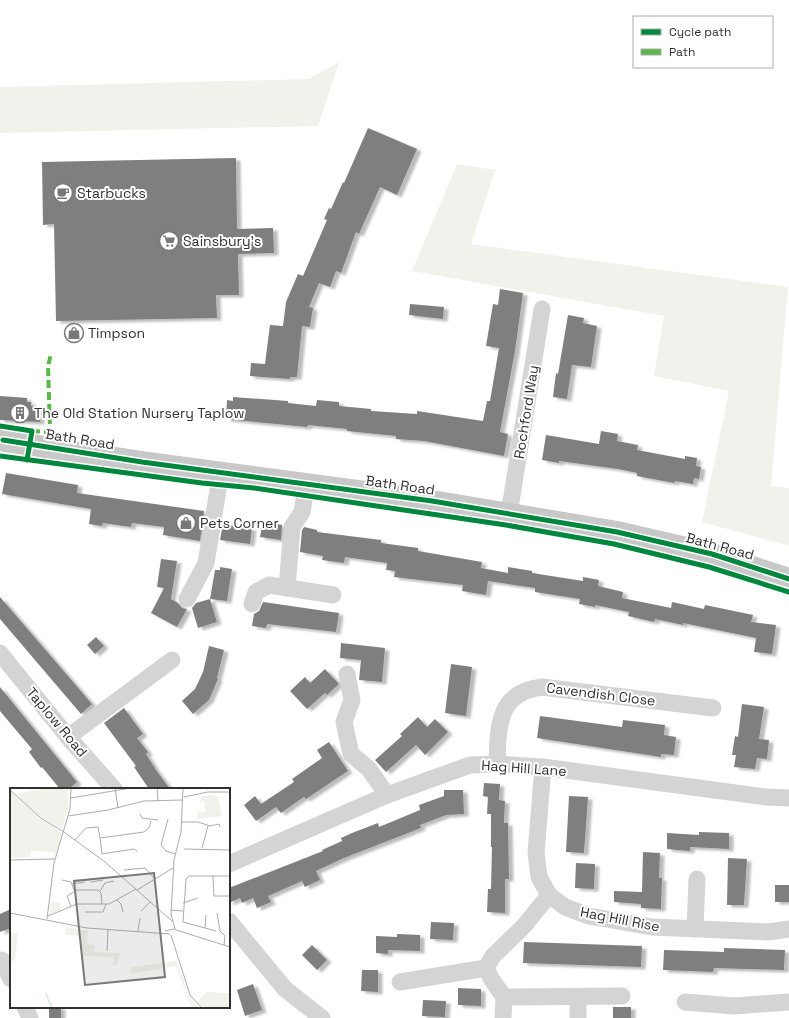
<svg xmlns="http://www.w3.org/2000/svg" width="789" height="1018" font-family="'Space Grotesk',sans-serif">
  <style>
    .green { fill: #f1f2ec }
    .building { fill: #7f7f7f; filter: url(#shadow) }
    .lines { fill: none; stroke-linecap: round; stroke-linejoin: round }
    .minor { stroke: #d4d4d4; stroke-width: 17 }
    .major { stroke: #c8c8c8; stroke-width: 22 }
    .quiet { stroke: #58b947; stroke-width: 4; stroke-dasharray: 8 4; stroke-linecap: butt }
    .cycleway-casing { stroke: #fff; stroke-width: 8 }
    .cycleway { stroke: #00873e; stroke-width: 5 }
    .labels { text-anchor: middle; stroke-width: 4; stroke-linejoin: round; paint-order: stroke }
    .poi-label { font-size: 14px; fill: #303030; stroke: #fff; text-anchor: start }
    .street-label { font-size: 14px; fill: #303030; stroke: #fff }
    .inset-river { fill: none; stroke: #dbebee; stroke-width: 2 }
    .inset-road { fill: none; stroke: #acacac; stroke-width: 1 }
    .view { fill: #787878; fill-opacity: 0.15; stroke: #787878; stroke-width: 2 }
    .inset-edge { fill: none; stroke: #303030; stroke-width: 2 }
  </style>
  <defs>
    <filter id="shadow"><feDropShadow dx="4.5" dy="2.5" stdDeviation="1" flood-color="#0004"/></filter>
  </defs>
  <rect width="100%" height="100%" fill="#fff"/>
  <!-- green -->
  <g class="green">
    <polygon points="339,62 318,126 0,133 0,87 309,79"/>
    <polygon points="457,164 495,170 471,244 788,287 771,486 789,488 789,546 702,522 729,391 654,376 664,316 412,271"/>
  </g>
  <!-- building -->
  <g class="building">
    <polygon points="368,128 417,149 397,195 380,187 359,234 356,232 341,273 336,271 330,287 319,283 309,307 313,308 310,327 302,326 297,377 290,377 290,379 250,376 251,363 265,364 270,325 283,326 286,302 298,274 303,276 327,220 324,219 329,208 331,209 343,182 344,183"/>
    <polygon points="236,158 237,229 273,228 274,253 238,254 239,295 216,295 217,318 56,321 54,224 43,225 42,162"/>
    <polygon points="500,289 523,293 515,351 500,432 508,434 504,456 424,441 396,439 396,436 347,431 347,429 308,425 307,427 226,419 227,400 233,401 233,397 288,401 288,403 316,406 317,400 339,402 339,406 371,409 371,411 417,414 417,411 483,421 487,401 490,401 499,348 486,346 493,304 498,305"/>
    <polygon points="410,304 444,307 443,319 409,315"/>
    <polygon points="568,315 584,318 583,323 597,326 591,367 572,365 567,399 553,397 556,373 558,374"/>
    <polygon points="0,396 27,398 27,402 31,402 31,406 40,406 40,422 0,420"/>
    <polygon points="601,431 618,434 617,441 638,445 637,450 685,459 685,456 697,458 696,466 701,467 699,479 694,478 693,484 675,481 674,483 637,476 637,473 618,469 559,461 559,463 542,460 546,435 599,444"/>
    <polygon points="6,473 78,485 77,493 204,511 200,541 163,535 164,527 132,523 131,527 103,523 102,526 89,524 91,509 2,494"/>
    <polygon points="263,522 282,525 281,540 260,537"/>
    <polygon points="223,524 252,528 250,544 220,540"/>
    <polygon points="304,527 317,530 317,532 381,540 381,543 418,548 418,551 482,562 481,568 508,573 508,567 532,571 532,573 583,581 583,577 599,580 598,586 623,592 622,598 671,608 672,602 704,609 705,605 753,615 751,622 776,625 772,654 754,652 756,638 683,623 683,625 655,619 654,622 628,616 629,612 595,605 595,607 579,604 580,599 535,592 535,588 488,581 486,595 462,591 463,585 394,577 395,571 386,570 387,563 345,557 344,563 322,560 323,556 300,552 302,530"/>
    <polygon points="161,559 177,561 171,599 178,603 182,608 187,609 177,627 151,613 164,588 157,587"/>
    <polygon points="220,567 232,569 227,601 210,599 215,570 220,570"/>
    <polygon points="0,597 92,704 81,714 0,619"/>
    <polygon points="210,599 217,622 198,628 192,608 196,603"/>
    <polygon points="263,602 339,613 336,632 267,624 266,628 252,626 254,614 259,611"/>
    <polygon points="96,637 104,646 95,654 87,645"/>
    <polygon points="341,643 385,648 382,682 359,680 361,660 340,658"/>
    <polygon points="209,646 224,650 217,678 218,679 209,700 193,714 182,701 195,689 203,672"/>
    <polygon points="451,664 472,667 466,716 445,713"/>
    <polygon points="325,669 339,684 327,695 325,693 307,709 290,691 305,677 310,683"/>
    <polygon points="0,687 77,782 69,789 60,789 42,767 41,768 29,752 32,749 0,711"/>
    <polygon points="742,704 764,707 759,739 769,740 767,759 757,758 755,769 734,767 736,755 732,755 735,736 738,737"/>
    <polygon points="124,708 143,734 137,738 148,752 146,754 156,770 170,789 149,789 134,767 136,766 104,723"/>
    <polygon points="540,716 622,727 623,720 665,725 664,735 676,737 674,755 661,754 661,757 537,738"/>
    <polygon points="418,717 427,727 435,719 448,732 425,755 416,745 386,772 375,760 402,736 400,734"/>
    <polygon points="329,742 348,771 306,799 304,797 281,813 276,807 256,821 244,805 255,796 261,804 294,782 292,779 322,758 317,750"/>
    <polygon points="484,783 500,784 499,800 505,801 504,823 508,823 509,879 505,879 505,913 487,912 488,889 491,889 492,847 491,847 491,814 487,814 488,797 483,796"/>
    <polygon points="444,790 463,790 464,814 446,815 420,825 421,828 344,858 316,871 320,880 305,887 302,881 268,896 271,902 257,908 253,898 242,903 240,898 229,903 229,888 323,851 322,850 342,841 341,838 352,833 378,823 379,827 420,810 419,805 444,796"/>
    <polygon points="569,796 588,797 584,853 566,852"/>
    <polygon points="699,832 729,833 729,849 690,847 690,851 667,849 667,833 699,835"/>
    <polygon points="643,852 660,853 659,878 662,878 661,909 641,908 641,904 614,902 614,891 642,892"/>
    <polygon points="728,858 747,859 744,905 727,905"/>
    <polygon points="576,863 595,864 594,889 575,888"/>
    <rect x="775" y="885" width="14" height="17"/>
    <polygon points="11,909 11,928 0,932 0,914"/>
    <polygon points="431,922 454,923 453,940 430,939"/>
    <polygon points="397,934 420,935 420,951 388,950 388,954 376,953 376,936 397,937"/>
    <polygon points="524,942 642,946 641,967 523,963"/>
    <polygon points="312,945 327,960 317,970 302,955"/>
    <polygon points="724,948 785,950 784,970 714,968 713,972 663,970 664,950 724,952"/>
    <polygon points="362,970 378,970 378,992 361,991"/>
    <polygon points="253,984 262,1010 245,1016 237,990"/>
    <polygon points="458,988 481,989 481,1006 458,1005"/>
    <polygon points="423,1000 446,1001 445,1017 422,1016"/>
    <rect x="49" y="1007" width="12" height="11"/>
    <rect x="613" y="1007" width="18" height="11"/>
  </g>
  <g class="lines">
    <!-- minor -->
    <g class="minor">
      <polyline points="509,514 542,309"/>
      <polyline points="287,588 292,527 302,512 307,483"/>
      <polyline points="187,599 206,563 221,472"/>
      <polyline points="252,604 256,592 269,585 333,595"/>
      <polyline points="0,653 68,737 114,789"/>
      <polyline points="347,674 352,700 344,722 351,754 369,769 387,795"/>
      <polyline points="68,737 172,660"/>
      <path d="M 497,764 C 498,728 497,692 542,687 L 713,708"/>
      <polyline points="543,767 536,853 539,877 549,895 565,907 589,916 652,927 769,932 789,929"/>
      <polyline points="229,864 387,795 470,765 497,764 543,767 766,797 789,798"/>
      <polyline points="229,921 285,989 322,1018"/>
      <polyline points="695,929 697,879"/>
      <polyline points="2,960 11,979"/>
      <polyline points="486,968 492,980 504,997 503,1018"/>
      <polyline points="400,982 486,968 493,956 524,926 549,895"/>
      <polyline points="504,997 622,996"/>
      <polyline points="578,997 578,1018"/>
      <polyline points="685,1002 734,1006 789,1002"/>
      <polyline points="25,1007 30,1018"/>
    </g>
    <!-- major -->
    <polyline class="major" points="0,440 142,462 432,501 617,532 712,554 789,579"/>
    <!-- quiet -->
    <polyline class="quiet" points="32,431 46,432 50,429 48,366 51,354"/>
    <defs>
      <g id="cycleway">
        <polyline points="0,426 32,431 27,460"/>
        <polyline points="3,440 142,462 432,501 617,532 712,554 789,579"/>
        <polyline points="0,456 202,483 254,488 506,525 614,544 709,567 789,592"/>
      </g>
    </defs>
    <!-- cycleway casing -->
    <use href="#cycleway" class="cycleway-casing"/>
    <!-- cycleway -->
    <use href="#cycleway" class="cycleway"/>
  </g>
  <!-- icons -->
  <defs>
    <symbol id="cafe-ring" viewBox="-11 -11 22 22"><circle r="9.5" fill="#fff" stroke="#787878" stroke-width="1.5"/><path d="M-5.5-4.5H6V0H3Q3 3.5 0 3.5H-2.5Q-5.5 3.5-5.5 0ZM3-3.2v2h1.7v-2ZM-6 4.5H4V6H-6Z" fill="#787878"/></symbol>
    <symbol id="supermarket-ring" viewBox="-11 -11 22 22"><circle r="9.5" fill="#fff" stroke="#787878" stroke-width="1.5"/><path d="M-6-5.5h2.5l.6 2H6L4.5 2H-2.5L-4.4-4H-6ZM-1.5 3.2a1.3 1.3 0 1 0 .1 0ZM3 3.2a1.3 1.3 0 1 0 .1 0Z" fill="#787878"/></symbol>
    <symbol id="shop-ring" viewBox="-11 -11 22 22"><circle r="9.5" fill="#fff" stroke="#787878" stroke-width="1.5"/><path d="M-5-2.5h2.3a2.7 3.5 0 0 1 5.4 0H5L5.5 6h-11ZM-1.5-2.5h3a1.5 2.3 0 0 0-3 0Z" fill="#787878"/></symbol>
    <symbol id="building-ring" viewBox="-11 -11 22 22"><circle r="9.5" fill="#fff" stroke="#787878" stroke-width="1.5"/><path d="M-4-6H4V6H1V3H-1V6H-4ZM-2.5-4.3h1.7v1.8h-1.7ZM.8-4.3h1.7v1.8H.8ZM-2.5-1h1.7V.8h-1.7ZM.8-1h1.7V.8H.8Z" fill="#787878"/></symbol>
  </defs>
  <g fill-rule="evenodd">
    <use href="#cafe-ring" x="52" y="182" width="22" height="22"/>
    <use href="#supermarket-ring" x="158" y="230" width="22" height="22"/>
    <use href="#shop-ring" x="63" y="322" width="22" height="22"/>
    <use href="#building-ring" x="9" y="402" width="22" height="22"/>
    <use href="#shop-ring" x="175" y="512" width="22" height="22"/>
  </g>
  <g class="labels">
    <!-- poi labels -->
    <g class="poi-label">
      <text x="77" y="198">Starbucks</text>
      <text x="183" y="246">Sainsbury's</text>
      <text x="88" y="338">Timpson</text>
      <text x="34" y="418">The Old Station Nursery Taplow</text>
      <text x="200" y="528">Pets Corner</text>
    </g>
    <!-- street labels -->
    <g class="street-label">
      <text transform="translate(526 412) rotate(-81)" y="5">Rochford Way</text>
      <text transform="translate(80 439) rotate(9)" y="5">Bath Road</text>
      <text transform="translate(400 485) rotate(8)" y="5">Bath Road</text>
      <text transform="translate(720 546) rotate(15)" y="5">Bath Road</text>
      <text transform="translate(601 694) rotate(7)" y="5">Cavendish Close</text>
      <text transform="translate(57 722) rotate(50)" y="5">Taplow Road</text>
      <text transform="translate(524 768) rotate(4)" y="5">Hag Hill Lane</text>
      <text transform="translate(620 919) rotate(11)" y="5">Hag Hill Rise</text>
    </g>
  </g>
  <!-- overview -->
  <g transform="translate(10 788)">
    <rect width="220" height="220" fill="#fff"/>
    <path d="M 35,0 L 58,0 L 58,20 L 52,41 L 32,29 L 5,6 ZM 0,3 L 31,30 L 53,45 L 45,68 L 43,64 L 21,63 L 20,69 L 0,70 ZM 201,7 L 208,9 L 212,28 L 188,31 L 187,24 L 195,23 L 195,20 L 194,12 L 189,14 L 192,8 ZM 41,114 L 50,115 L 51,122 L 40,126 ZM 56,139 L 78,143 L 77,156 L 85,157 L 84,164 L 110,165 L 107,177 L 103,177 L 104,169 L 72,168 L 71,148 L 55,147 ZM 0,144 L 8,146 L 5,173 L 0,173 ZM 167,173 L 179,210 L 189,220 L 184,220 L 180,216 L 166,178 L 120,186 L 122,179 ZM 197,204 L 220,205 L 220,220 L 194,220 L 188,213 Z" fill="#f1f2ec"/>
    <path class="inset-river" d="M 36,205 L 42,220"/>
    <path class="inset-road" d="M 105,0 L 108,20M 147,0 L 148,13M 0,2 L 31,30 L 54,44M 174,9 L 198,4 L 220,4M 61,10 L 121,0M 130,26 L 132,30 L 148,32M 58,28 L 98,22 L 134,13 L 173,12M 158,31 L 151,57 L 156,63 L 165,66M 172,34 L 188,34 L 200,38 L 209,36 L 210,39M 54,44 L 95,74 L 162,133M 90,50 L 92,65M 65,52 L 76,40 L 88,39 L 90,50 L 134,44 L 139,40 L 141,33M 192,60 L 198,38M 174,61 L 219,62M 91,66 L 124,61 L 127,63M 0,72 L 45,71M 114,82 L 135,80 L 145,91M 203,88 L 204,108 L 220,108M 52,92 L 61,94 L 64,102M 81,94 L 93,92M 62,96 L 75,94M 127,102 L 163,80M 90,103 L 95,95 L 104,93M 107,112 L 111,116 L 113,124M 173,115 L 188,110M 61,118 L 57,108 L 67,102 L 88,102 L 91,105 L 92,116M 161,122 L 173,123M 131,123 L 140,114M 75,124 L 93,124 L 96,116M 0,125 L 77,140 L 160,146M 207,125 L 210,143 L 215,148 L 214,157M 38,128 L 67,116 L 99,116 L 126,101M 37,131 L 44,75 L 60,21 L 61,0M 195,140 L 196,127M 165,141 L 161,126 L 164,72 L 171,44 L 173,0M 128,143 L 130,130M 155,143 L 163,141 L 220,159M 206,143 L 173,134 L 176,91 L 179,88 L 220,88M 161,147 L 180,207 L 192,220M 97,163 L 98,142"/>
    <path class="view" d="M 144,85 L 155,189 L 75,197 L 64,93 Z"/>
    <rect width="220" height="220" class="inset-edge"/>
  </g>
  <!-- legend -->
  <rect x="633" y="16" width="140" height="52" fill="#ffffff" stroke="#acacac"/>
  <rect x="641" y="29" width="20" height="6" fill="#00873e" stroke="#acacac"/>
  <text x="669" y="36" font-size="12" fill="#303030">Cycle path</text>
  <rect x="641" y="49" width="20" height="6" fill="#58b947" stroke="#acacac"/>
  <text x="669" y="56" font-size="12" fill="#303030">Path</text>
</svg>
